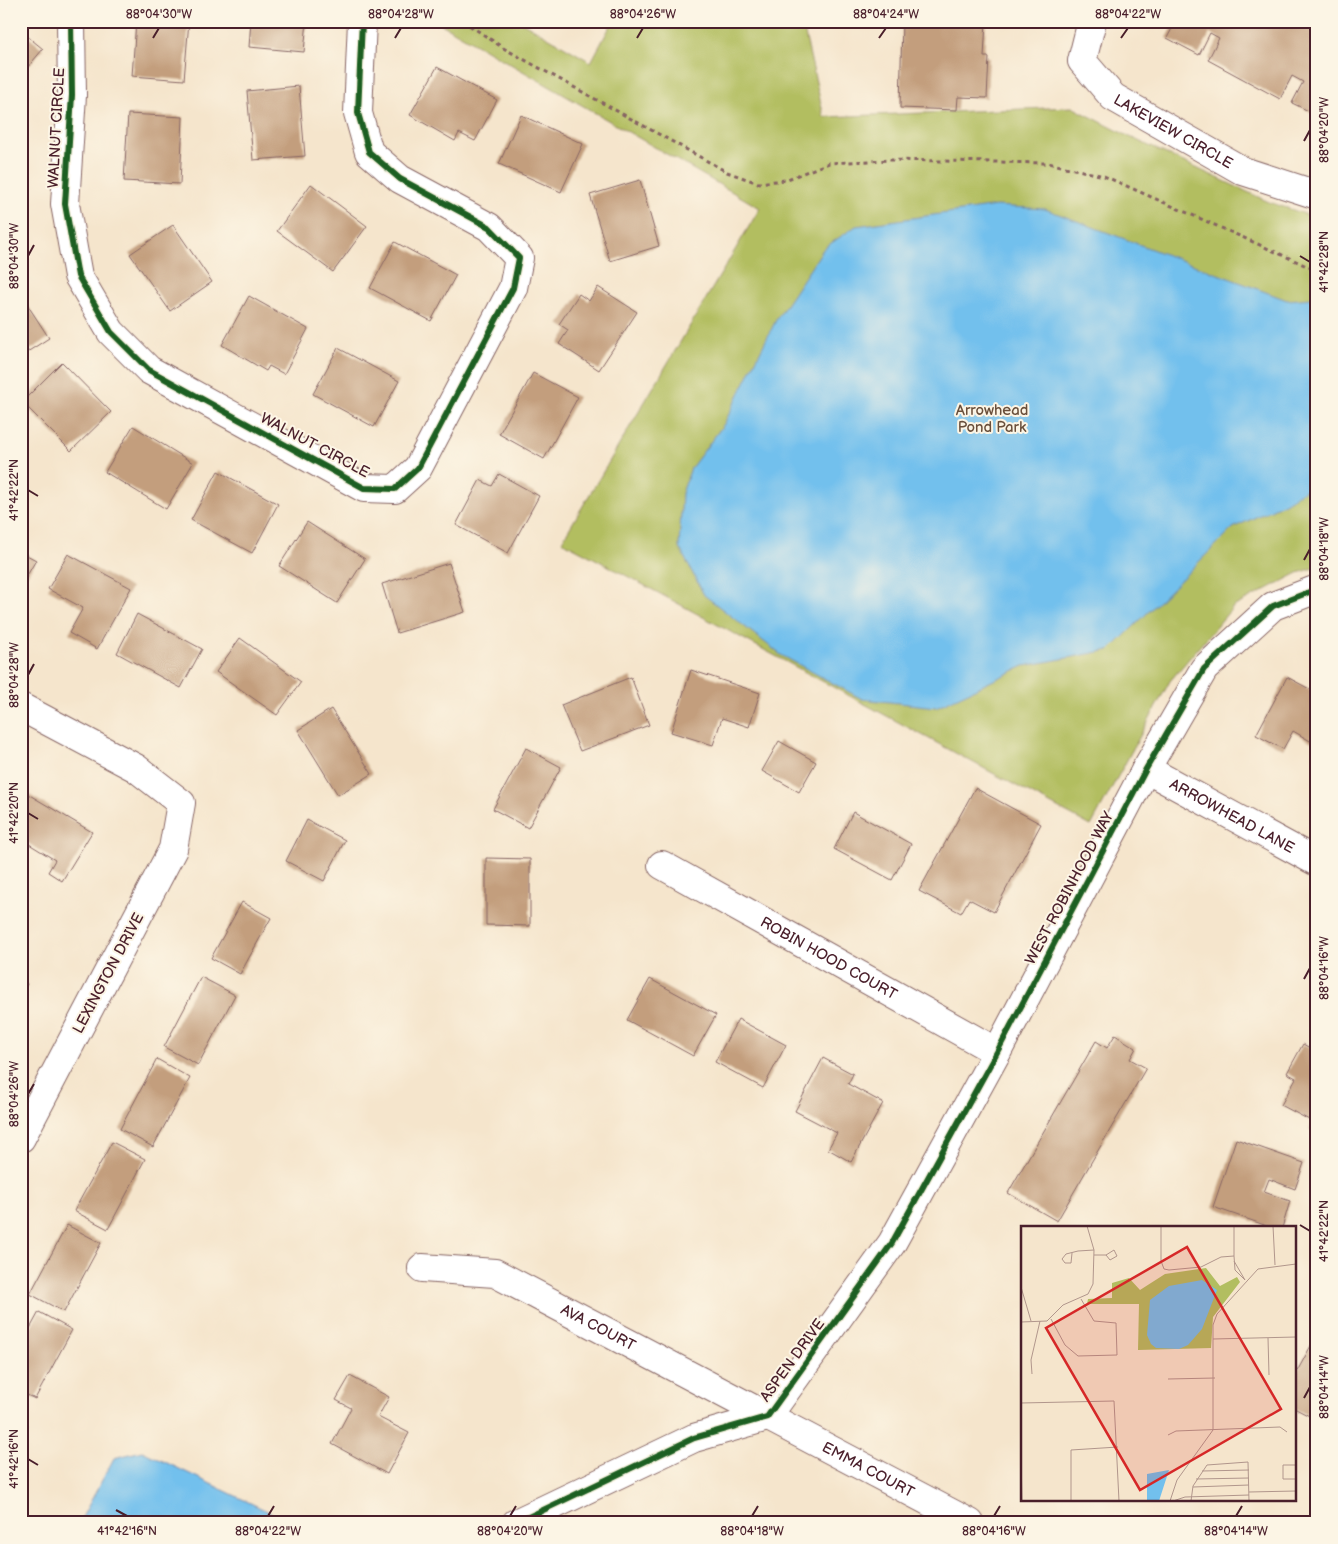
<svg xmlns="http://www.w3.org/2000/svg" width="1338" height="1544" font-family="'Balsamiq Sans',sans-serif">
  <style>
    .green { fill: #b2be60; stroke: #7e6e46 }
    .water { fill: #72c0ed; stroke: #5e708c }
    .building { fill: #c39e7d }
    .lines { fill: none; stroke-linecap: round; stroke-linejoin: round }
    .minor-casing { stroke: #866463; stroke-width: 30 }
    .path { stroke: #866463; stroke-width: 3; stroke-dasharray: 4 4; stroke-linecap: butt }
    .minor { stroke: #fff; stroke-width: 28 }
    .cycleway-casing { stroke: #fcf5e5; stroke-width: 9 }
    .cycleway { stroke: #1b5e20; stroke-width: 6 }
    .ticks { fill: none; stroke: #4a1f2b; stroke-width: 2 }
    .labels { text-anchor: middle; stroke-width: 4; stroke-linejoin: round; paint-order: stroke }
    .street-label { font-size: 15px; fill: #4a1f2b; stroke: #fcf5e5 }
    .park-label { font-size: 15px; fill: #694f3b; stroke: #fcf5e5 }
    .inset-road { fill: none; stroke: #b1968c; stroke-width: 1 }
    .view { fill: #d62828; fill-opacity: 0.15; stroke: #d62828; stroke-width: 2.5 }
    .inset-edge { fill: none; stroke: #4a1f2b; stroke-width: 2.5 }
    .neatline { fill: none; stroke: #4a1f2b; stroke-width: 2 }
    .ticks-label { font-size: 12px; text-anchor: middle; fill: #4a1f2b }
  </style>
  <rect width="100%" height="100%" fill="#fcf5e5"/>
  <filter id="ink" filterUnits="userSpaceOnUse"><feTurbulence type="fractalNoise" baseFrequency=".02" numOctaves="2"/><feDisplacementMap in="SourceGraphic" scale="10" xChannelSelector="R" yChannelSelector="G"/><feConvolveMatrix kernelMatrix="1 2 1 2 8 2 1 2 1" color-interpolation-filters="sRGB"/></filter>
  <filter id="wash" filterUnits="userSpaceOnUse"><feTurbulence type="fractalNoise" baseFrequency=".0096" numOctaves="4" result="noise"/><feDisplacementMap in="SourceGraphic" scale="20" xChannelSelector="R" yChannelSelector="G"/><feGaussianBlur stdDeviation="1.12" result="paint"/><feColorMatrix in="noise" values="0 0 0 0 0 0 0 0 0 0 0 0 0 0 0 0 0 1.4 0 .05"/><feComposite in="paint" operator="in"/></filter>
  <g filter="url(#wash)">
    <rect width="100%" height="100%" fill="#f5e5cc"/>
    <!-- green -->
    <polygon class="green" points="436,21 520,21 591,62 613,21 802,21 824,117 1072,107 1130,137 1269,202 1317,218 1317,567 1298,573 1233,607 1170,681 1091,826 562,541 760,208"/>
    <!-- water -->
    <g class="water">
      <polygon points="996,206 1045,209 1287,300 1312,298 1317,314 1317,482 1285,503 1233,528 1110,650 1024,666 936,707 862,699 781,655 704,595 679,547 682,493 691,468 724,424 776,320 824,248 856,226"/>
      <polygon points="142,1451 288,1521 285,1523 79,1523 114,1458"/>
    </g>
    <g id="blocks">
      <!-- building -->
      <g class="building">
        <polygon points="136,21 189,21 184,80 132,76"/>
        <polygon points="251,21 307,21 304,52 249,47"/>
        <polygon points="902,21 986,21 984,57 989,57 987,98 958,97 957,110 900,108"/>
        <polygon points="1176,21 1317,21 1317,115 1292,103 1303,82 1292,76 1280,99 1208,60 1219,38 1210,33 1199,55 1167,38"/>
        <polygon points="21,31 43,49 21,75"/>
        <polygon points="437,67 497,100 475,141 459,133 455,141 410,115"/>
        <polygon points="299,86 305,156 253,160 247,91"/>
        <polygon points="128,114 183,117 180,184 124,181"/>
        <polygon points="521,115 583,144 561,192 499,164"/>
        <polygon points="640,180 659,246 610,261 590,195"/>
        <polygon points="311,184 367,226 333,272 277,231"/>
        <polygon points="173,225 212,282 170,311 130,254"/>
        <polygon points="395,242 456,275 431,321 370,288"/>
        <polygon points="598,287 637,312 599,370 559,344 568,330 559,324 579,294 589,301"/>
        <polygon points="21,295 49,338 21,356"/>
        <polygon points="249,296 308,329 284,374 269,366 266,371 222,345"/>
        <polygon points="338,348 399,381 374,427 313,394"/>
        <polygon points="62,362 111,412 71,451 22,402"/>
        <polygon points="533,373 578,397 544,459 499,434"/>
        <polygon points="133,426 193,463 166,509 105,472"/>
        <polygon points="218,471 278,504 252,553 191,520"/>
        <polygon points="499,474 539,496 508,553 456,525 480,480 492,486"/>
        <polygon points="307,522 365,559 337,603 279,566"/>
        <polygon points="21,552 36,560 21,586"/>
        <polygon points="68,554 131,588 97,649 69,633 83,608 48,589"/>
        <polygon points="449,563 465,612 397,633 382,584"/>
        <polygon points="137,614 202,649 181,688 117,653"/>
        <polygon points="240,638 301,682 277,715 216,672"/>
        <polygon points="691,670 760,693 749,727 722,718 713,745 671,732"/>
        <polygon points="631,677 649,725 580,751 561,705"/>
        <polygon points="1287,677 1317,693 1317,733 1312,742 1293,731 1283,749 1256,735"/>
        <polygon points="331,709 372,774 338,795 298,730"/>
        <polygon points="779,741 816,762 799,792 762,771"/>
        <polygon points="526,748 561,767 528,828 493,809"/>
        <polygon points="975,788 1041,824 994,912 969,899 961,913 919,891"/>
        <polygon points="21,790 92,832 62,881 48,872 55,860 21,839"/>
        <polygon points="853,812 911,844 892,880 834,849"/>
        <polygon points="307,820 345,840 324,881 286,861"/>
        <polygon points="486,858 530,859 530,926 486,925"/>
        <polygon points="242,902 271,918 240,974 211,958"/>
        <polygon points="201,977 235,995 198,1065 164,1047"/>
        <polygon points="650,979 716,1015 693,1056 627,1020"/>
        <polygon points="21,980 27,984 21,994"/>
        <polygon points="738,1019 786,1045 763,1088 715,1062"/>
        <polygon points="1115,1035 1136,1048 1130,1059 1146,1068 1057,1221 1008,1193 1096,1041 1107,1048"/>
        <polygon points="1303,1044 1317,1052 1317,1133 1309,1129 1313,1122 1281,1105 1296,1078 1287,1073"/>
        <polygon points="823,1058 853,1074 848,1084 883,1103 851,1162 828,1149 837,1133 795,1111"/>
        <polygon points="157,1059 190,1078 153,1147 120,1129"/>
        <polygon points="1236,1139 1304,1163 1295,1189 1269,1179 1264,1192 1290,1201 1282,1228 1273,1228 1213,1207"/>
        <polygon points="112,1142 145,1159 108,1229 74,1211"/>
        <polygon points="67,1225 101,1243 64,1312 30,1294"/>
        <polygon points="39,1312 72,1330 35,1399 21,1392 21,1345"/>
        <polygon points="1313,1342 1317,1344 1317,1420 1294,1408 1294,1377"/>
        <polygon points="350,1376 389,1397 378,1417 409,1433 387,1474 332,1444 351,1408 336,1400"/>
        <polygon points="21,1421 28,1425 21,1437"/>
      </g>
    </g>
  </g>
  <g filter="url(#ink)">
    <use href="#blocks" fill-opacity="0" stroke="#866463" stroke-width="1"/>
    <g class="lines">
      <defs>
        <g id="minor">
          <polyline points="71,21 72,95 65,204 78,276 111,332 149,370 364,488 395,489 418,468 513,288 519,258 489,227 400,179 369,152 358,113 362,21"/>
          <path id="s1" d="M 1092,21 L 1082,61 L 1113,97 L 1243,171 L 1317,195"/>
          <polyline points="21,707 136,768 181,803 173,849 21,1138"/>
          <path id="s2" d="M 1146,769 L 1317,862"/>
          <path id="s3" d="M 662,865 L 997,1052"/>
          <path id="s4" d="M 422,1268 L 495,1273 L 970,1523"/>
          <polyline points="516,1523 694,1438 767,1417 892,1243 997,1052 1146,769 1204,669 1273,606 1317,589"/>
        </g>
      </defs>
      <!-- minor casing -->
      <use href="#minor" class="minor-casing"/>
      <!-- path -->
      <polyline class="path" points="463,21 505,49 727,172 758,183 785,180 829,163 889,160 1048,163 1104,176 1296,261 1317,271"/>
      <!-- minor -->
      <use href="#minor" class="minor"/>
      <defs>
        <g id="cycleway">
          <polyline points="71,21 72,95 65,204 78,276 111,332 149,370 364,488 395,489 418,468 513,288 519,258 489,227 400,179 369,152 358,113 362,21"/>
          <polyline points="516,1523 694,1438 767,1417 892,1243 997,1052 1146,769 1204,669 1273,606 1317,589"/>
        </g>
      </defs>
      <!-- cycleway casing -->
      <use href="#cycleway" class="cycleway-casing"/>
      <!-- cycleway -->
      <use href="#cycleway" class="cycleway"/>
    </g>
  </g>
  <!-- ticks -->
  <path class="ticks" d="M 153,38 L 159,28M 395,38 L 401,28M 637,38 L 643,28M 879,38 L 886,28M 1121,38 L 1128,28M 1304,141 L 1310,130M 28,256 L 34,245M 1300,256 L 1310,262M 28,490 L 38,496M 1304,560 L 1310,549M 28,675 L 34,664M 28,813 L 38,819M 1304,979 L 1310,968M 28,1094 L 34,1084M 1300,1225 L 1310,1231M 1304,1398 L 1310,1387M 28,1459 L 38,1465M 116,1510 L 127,1516M 268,1516 L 274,1506M 510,1516 L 516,1506M 752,1516 L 758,1506M 994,1516 L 1000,1506M 1236,1516 L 1242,1506"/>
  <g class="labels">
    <!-- street labels -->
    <g class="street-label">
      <text transform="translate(56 128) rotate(-87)" y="5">WALNUT CIRCLE</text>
      <text dy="5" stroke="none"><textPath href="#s1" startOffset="158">LAKEVIEW CIRCLE</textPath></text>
      <text transform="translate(315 445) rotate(28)" y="5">WALNUT CIRCLE</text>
      <text dy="5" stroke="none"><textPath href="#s2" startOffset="98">ARROWHEAD LANE</textPath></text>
      <text transform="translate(1069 888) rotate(-62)" y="5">WEST ROBINHOOD WAY</text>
      <text dy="5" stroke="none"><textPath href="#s3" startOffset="191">ROBIN HOOD COURT</textPath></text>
      <text transform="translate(108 973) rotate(-62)" y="5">LEXINGTON DRIVE</text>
      <text dy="5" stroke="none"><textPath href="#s4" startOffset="190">AVA COURT</textPath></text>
      <text transform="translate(792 1360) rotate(-54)" y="5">ASPEN DRIVE</text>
      <text dy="5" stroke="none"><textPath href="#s4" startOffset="495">EMMA COURT</textPath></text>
    </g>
    <!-- park labels -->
    <g class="park-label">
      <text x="992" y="415">Arrowhead<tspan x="992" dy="17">Pond Park</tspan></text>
    </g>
  </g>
  <!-- overview -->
  <g transform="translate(1021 1226)">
    <rect width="275" height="275" fill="#f5e5cc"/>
    <path d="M 185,42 L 199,60 L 216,51 L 219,56 L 192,91 L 190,122 L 117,124 L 118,78 L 66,78 L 67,73 L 91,72 L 91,57 L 108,52 L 119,64 L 144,48 Z" fill="#b2be60"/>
    <path d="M 181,54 L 196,64 L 181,103 L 167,119 L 158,123 L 135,122 L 130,118 L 126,109 L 129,74 L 148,60 ZM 148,244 L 138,275 L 126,275 L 126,248 Z" fill="#72c0ed"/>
    <path class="inset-road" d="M 140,0 L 140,35 L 143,43 L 148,44 L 180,41 L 200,31 L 213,30 L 213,0M 252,0 L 254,39M 51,27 L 50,37 L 44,37 L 41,33 L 45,28 L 57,25 L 73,24M 73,29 L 85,29 L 89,34 L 96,30 L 93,24 L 85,29M 213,30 L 214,44 L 224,54M 213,35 L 224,54M 0,61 L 10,95M 30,93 L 44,119 L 57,130 L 96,129 L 95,97 L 73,95 L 60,73M 0,96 L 26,95 L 42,79 L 67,68 L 72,58 L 73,24 L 66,0M 247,112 L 248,149M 192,113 L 275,111M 11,148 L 10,134 L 19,95M 147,153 L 194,152M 0,177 L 93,175 L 98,275M 147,209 L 155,205 L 259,201 L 266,206M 0,230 L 1,275M 275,239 L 262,239 L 262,253 L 275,253M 181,245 L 228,244M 175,253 L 228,252M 172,261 L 228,259M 228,266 L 275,265M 50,275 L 50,224 L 97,221M 149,275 L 156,254 L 192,204 L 192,99 L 196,88 L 237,43 L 275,38M 152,275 L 164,271 L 228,269M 170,275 L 172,260 L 186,239 L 227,236 L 228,275"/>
    <path class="view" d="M 166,21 L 260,183 L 119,264 L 25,102 Z"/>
    <rect width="275" height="275" class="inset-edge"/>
  </g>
  <!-- margin -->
  <rect width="1338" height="1544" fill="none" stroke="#fcf5e5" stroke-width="55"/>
  <rect x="28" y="28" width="1282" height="1488" class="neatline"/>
  <g class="ticks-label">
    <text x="159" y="18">88°04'30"W</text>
    <text x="401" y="18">88°04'28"W</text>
    <text x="643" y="18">88°04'26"W</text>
    <text x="886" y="18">88°04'24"W</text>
    <text x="1128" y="18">88°04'22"W</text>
    <text transform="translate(1324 130) rotate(-90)" y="4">88°04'20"W</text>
    <text transform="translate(14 256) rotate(-90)" y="4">88°04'30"W</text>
    <text transform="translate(1324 262) rotate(-90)" y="4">41°42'28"N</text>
    <text transform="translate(14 490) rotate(-90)" y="4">41°42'22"N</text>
    <text transform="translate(1324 549) rotate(-90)" y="4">88°04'18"W</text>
    <text transform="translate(14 675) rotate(-90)" y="4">88°04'28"W</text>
    <text transform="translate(14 813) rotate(-90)" y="4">41°42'20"N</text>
    <text transform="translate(1324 968) rotate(-90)" y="4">88°04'16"W</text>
    <text transform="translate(14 1094) rotate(-90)" y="4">88°04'26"W</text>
    <text transform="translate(1324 1231) rotate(-90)" y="4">41°42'22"N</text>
    <text transform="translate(1324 1387) rotate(-90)" y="4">88°04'14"W</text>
    <text transform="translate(14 1459) rotate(-90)" y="4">41°42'16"N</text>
    <text x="127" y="1535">41°42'16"N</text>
    <text x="268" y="1535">88°04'22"W</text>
    <text x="510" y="1535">88°04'20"W</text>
    <text x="752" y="1535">88°04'18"W</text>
    <text x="994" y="1535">88°04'16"W</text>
    <text x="1236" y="1535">88°04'14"W</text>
  </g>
</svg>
